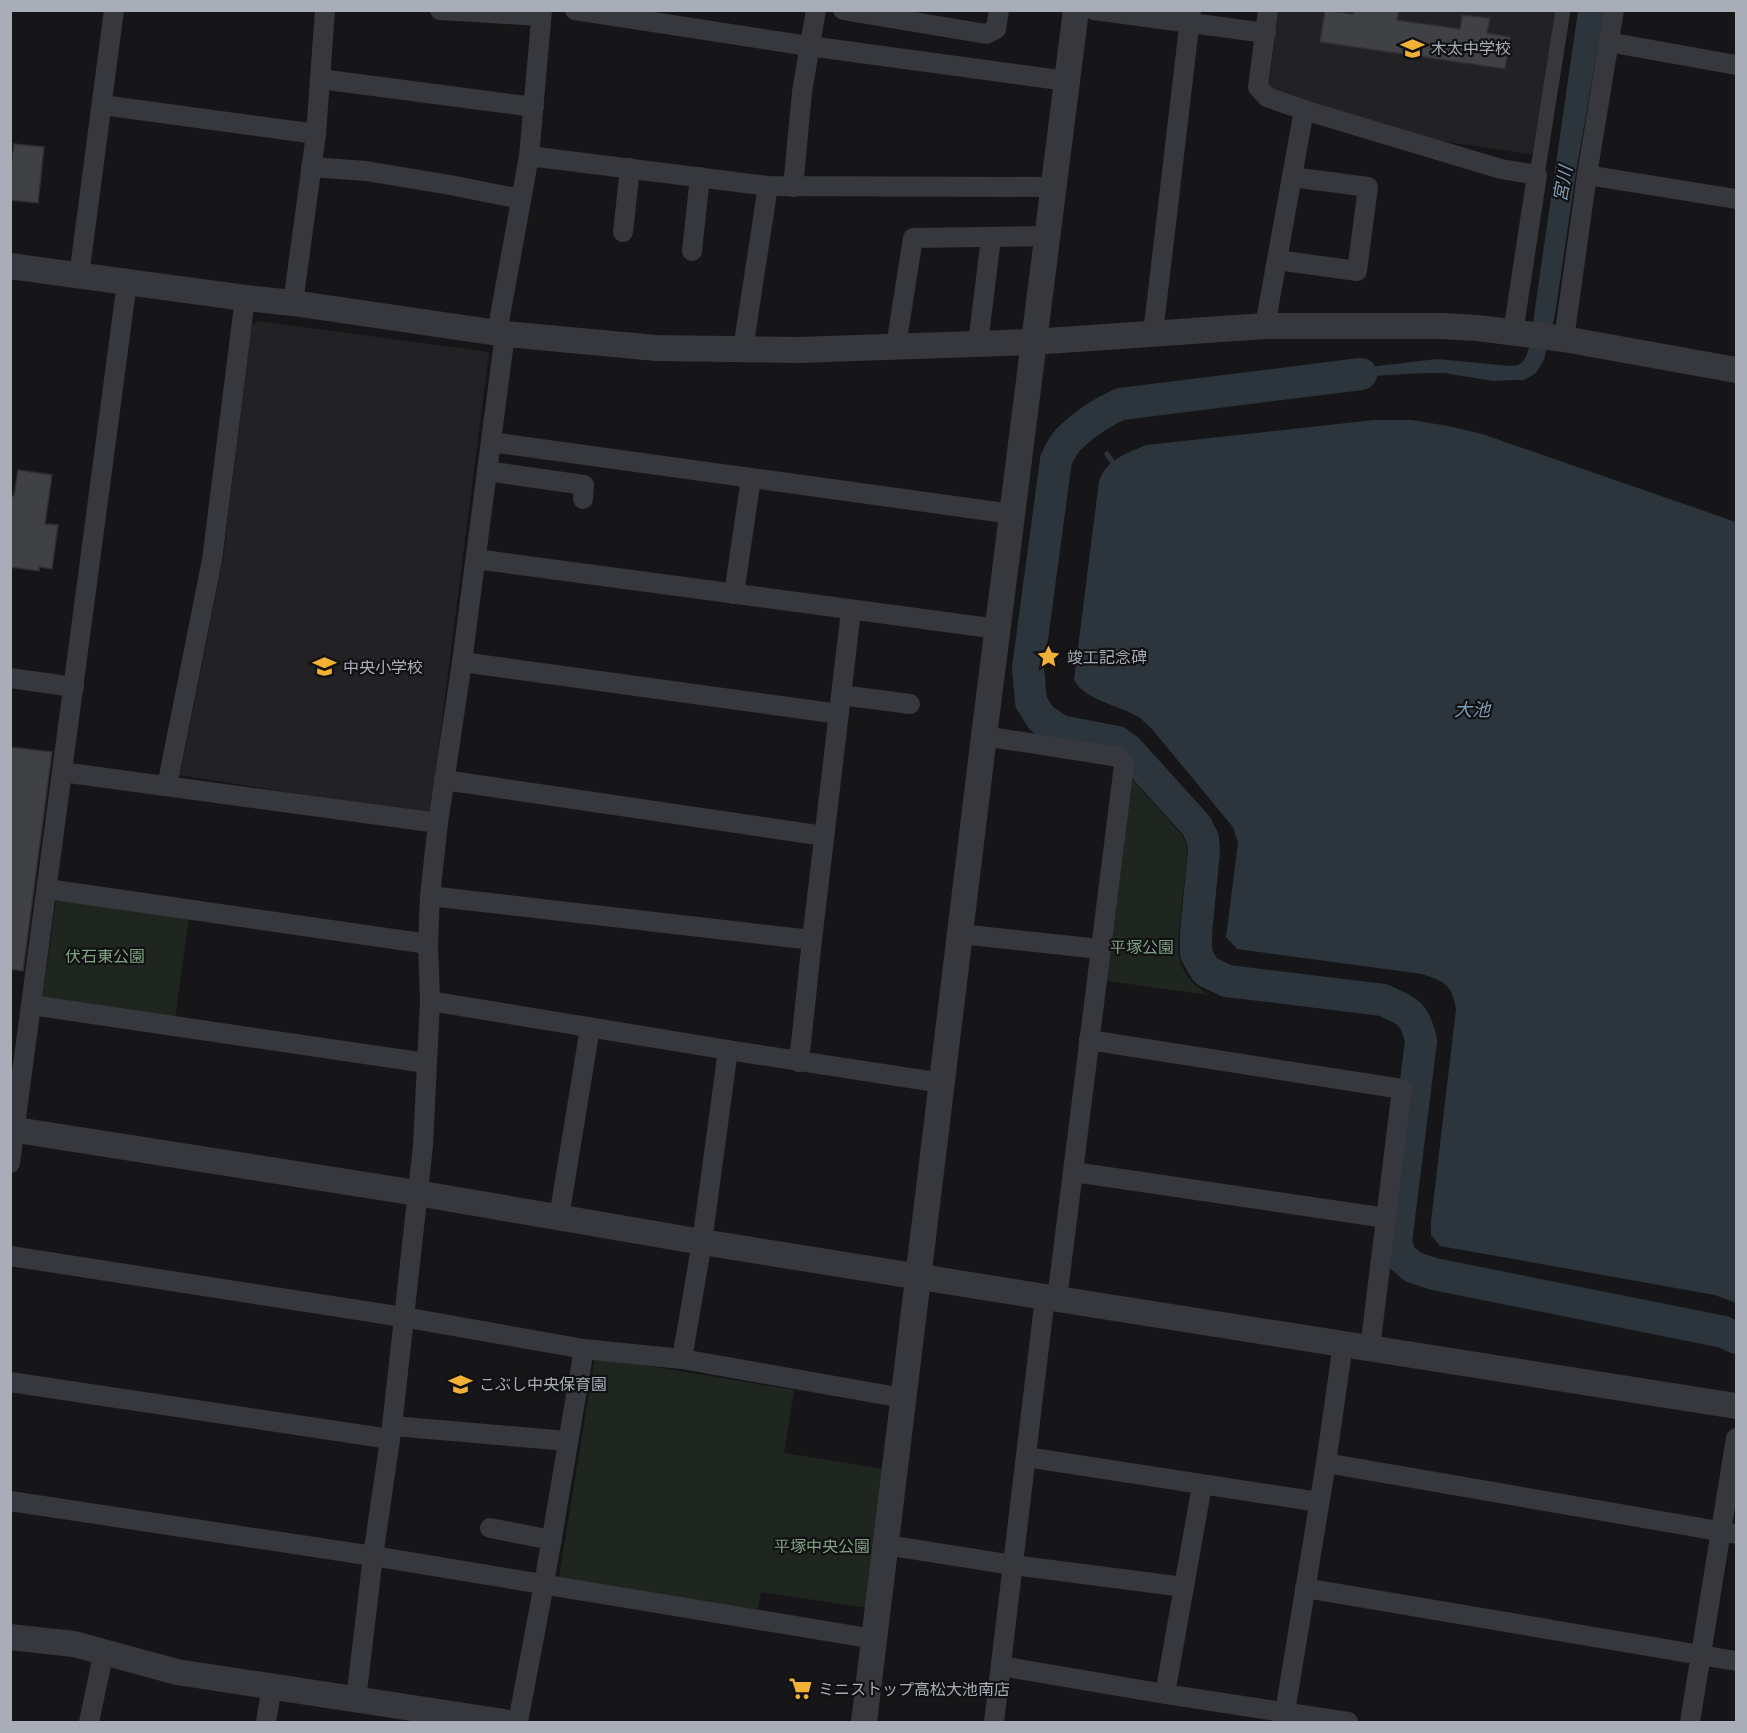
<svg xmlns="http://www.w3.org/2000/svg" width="1747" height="1733" font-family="'DejaVu Sans','Noto Sans JP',sans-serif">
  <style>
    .built { fill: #222225 }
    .green { fill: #1e261f }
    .water { fill: #2c353c }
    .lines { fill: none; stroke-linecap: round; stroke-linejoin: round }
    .stream { stroke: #2c353c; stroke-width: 5 }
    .river { stroke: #2c353c; stroke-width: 32 }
    .building { fill: #404145; stroke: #303034; stroke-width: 1.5 }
    .pedestrian { stroke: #37383d; stroke-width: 15 }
    .minor { stroke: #37383d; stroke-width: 20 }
    .tertiary { stroke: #37383d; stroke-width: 26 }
    .labels { text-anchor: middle; stroke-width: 4.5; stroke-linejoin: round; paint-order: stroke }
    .poi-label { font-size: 16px; fill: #a8adb8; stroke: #111113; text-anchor: start }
    .park-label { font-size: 16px; fill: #7fa381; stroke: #111113 }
    .water-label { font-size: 18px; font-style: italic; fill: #7f9bb3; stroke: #111113 }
  </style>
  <rect width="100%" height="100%" fill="#161618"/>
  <!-- built -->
  <g class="built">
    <polygon points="1278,11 1557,11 1537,149 1530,154 1427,139 1275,93 1269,85"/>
    <polygon points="258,321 489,352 430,815 180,775 223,559 251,325"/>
  </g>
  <!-- green -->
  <g class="green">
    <path d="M 1126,773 L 1182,835 L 1186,843 L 1187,854 C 1185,874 1183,894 1181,914 C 1179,929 1176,946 1180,961 C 1184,976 1196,987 1209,995 L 1100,980 Z"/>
    <polygon points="57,895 189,917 175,1020 42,999"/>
    <polygon points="595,1357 794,1390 784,1453 884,1469 867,1608 761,1592 758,1610 559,1577"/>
  </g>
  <!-- water -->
  <g class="water">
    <path d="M 1578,11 L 1604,11 L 1576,172 L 1555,315 L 1544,360 L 1536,373 L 1524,380 L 1512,380 L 1493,381 L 1444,373 L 1424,373 L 1373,376 L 1319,383 L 1319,373 L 1437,359 L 1510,366 C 1513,365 1517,366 1520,364 C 1532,357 1533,321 1535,308 Z"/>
    <path d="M 1374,420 L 1412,420 L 1448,426 L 1482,434 L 1736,522 L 1736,1303 L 1715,1295 L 1440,1246 L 1431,1235 L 1431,1221 L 1456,1009 C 1452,984 1445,982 1422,974 L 1237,949 L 1226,937 L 1238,843 L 1233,827 L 1151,728 C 1147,725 1144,721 1140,718 C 1122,706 1084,700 1074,680 L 1099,481 C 1107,459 1126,454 1146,445 Z"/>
  </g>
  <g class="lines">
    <!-- stream -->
    <g class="stream">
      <polyline points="1085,426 1091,434"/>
      <polyline points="1107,454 1112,461"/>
    </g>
    <!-- river -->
    <path class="river" d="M 1361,374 L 1121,404 C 1104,411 1086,423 1072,436 C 1065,442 1060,451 1056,460 L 1028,668 L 1031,702 L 1041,718 L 1060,731 L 1117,742 L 1128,750 L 1196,825 L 1203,839 L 1204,851 L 1196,933 L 1196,954 L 1206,971 L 1227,981 L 1383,1000 C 1408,1011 1415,1013 1421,1041 L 1396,1242 L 1400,1256 L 1413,1267 L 1434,1274 L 1724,1332 L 1736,1338"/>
  </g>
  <!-- building -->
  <g class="building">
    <polygon points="1325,10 1353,14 1354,10 1399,10 1397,20 1460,29 1462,15 1490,18 1487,33 1510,37 1505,69 1320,42"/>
    <polygon points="14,144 44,147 38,203 10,200 10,175"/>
    <polygon points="18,470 52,475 45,524 58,525 52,569 39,567 39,571 10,567 10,496 14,496"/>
    <polygon points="10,747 52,752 23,971 10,969"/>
  </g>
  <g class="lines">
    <!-- pedestrian -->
    <polyline class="pedestrian" points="1537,175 1563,10"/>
    <!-- minor -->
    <g class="minor">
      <polyline points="440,10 541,16"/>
      <polyline points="575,10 809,46 1067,81"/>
      <polyline points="843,10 986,34 996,29 999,10"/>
      <polyline points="1094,10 1266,33"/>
      <polyline points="1268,10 1258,87 1267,97 1304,110 1501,169 1537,175 1513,333"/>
      <polyline points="1608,42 1736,65"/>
      <polyline points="320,79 534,107"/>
      <polyline points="102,105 316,134"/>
      <polyline points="529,156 768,186 1053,187"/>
      <polyline points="311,167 366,171 450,185 521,199"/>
      <polyline points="1587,175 1736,199"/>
      <polyline points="793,187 802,92 816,10"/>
      <polyline points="623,232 630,168"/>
      <polyline points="692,251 700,177"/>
      <polyline points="1277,260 1357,271 1368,187 1292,177"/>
      <polyline points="79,276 114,10"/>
      <polyline points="293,303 316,134 325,10"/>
      <polyline points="1265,326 1304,110"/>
      <polyline points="497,333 529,156 542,10"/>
      <polyline points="1153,334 1191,10"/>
      <polyline points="1564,339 1587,175 1614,10"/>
      <polyline points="978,343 991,238"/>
      <polyline points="896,346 913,238 1047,236"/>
      <polyline points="743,349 768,186"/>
      <polyline points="491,442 1012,514"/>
      <polyline points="487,471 584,485 583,499"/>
      <polyline points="476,559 998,629"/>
      <polyline points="734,594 751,478"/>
      <polyline points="462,662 839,714"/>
      <polyline points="10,678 74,687"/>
      <polyline points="841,695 910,704"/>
      <polyline points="984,736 1119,757 1124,765 1057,1299"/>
      <polyline points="62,772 438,823"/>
      <polyline points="444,780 824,836"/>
      <polyline points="167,786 212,560 245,298"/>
      <polyline points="47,889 428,944"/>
      <polyline points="430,896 812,940"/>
      <polyline points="960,934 1100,949"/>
      <polyline points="430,1001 728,1050 942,1083"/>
      <polyline points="31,1005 426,1063"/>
      <polyline points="1089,1040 1402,1089 1370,1348"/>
      <polyline points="799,1062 812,940 851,611"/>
      <polyline points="10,1163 127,282"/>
      <polyline points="1074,1172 1386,1218"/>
      <polyline points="559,1217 590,1028"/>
      <polyline points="10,1256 403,1317 584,1349 682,1359 903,1398"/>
      <polyline points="682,1359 702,1242 728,1050"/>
      <polyline points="10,1382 390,1439"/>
      <polyline points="392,1426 568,1441"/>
      <polyline points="1026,1457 1319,1502"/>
      <polyline points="1326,1463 1736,1534"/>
      <polyline points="10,1501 373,1556 874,1639"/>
      <polyline points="490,1528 552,1540"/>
      <polyline points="886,1545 1013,1565 1184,1587"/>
      <polyline points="1305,1588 1736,1661"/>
      <polyline points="1001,1666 1165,1694 1348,1722"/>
      <polyline points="1165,1694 1202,1485"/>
      <polyline points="356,1700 373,1556 392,1426 423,1146 430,1001 428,944 430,896 438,823 462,662 505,334"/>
      <polyline points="1285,1712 1326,1463 1343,1344"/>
      <polyline points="89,1722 104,1651"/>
      <polyline points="266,1722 272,1686"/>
      <polyline points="518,1722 544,1584 584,1349"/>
      <polyline points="994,1722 1045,1297"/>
      <polyline points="1690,1722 1736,1438"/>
    </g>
    <!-- tertiary -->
    <g class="tertiary">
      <polyline points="10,266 245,298 293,303 505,334 656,348 798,350 1033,342 1265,326 1441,326 1477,328 1564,339 1736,370"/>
      <polyline points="10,1129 417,1193 702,1242 1045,1297 1736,1406"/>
      <polyline points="10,1637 74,1644 177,1672 504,1722"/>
      <polyline points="864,1722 984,736 1076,10"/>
    </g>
  </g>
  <!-- icons -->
  <defs>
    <symbol id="school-bare" viewBox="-9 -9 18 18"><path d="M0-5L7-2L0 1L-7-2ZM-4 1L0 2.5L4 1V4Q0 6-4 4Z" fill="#f2b134" stroke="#111113" stroke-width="2.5" paint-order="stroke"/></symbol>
    <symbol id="sight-bare" viewBox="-9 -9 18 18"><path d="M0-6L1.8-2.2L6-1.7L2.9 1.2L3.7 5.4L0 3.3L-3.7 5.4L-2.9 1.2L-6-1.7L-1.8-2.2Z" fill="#f2b134" stroke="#111113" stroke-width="2.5" paint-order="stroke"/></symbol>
    <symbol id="supermarket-bare" viewBox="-9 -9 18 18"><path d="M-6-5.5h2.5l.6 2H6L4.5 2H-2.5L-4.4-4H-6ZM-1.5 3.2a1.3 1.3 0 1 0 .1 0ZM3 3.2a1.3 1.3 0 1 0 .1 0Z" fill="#f2b134" stroke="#111113" stroke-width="2.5" paint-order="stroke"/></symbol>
  </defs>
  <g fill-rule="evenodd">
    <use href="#school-bare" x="1396" y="32" width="33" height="33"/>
    <use href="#sight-bare" x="1032" y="640" width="33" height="33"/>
    <use href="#school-bare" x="308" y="650" width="33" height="33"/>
    <use href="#school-bare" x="444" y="1368" width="33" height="33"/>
    <use href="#supermarket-bare" x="784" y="1672" width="33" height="33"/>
  </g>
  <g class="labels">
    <!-- poi labels -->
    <g class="poi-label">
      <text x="1431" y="54">木太中学校</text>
      <text x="1067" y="663">竣工記念碑</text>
      <text x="343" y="673">中央小学校</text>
      <text x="479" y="1390">こぶし中央保育園</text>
      <text x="818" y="1695">ミニストップ高松大池南店</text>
    </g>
    <!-- park labels -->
    <g class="park-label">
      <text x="1142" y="953">平塚公園</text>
      <text x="105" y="962">伏石東公園</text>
      <text x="822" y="1552">平塚中央公園</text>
    </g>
    <!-- water labels -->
    <g class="water-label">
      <text transform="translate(1563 184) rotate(-80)" y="6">宮川</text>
      <text x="1472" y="716">大池</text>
    </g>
  </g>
  <!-- border -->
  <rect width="1747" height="1733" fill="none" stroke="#a8adb8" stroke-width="24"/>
</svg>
